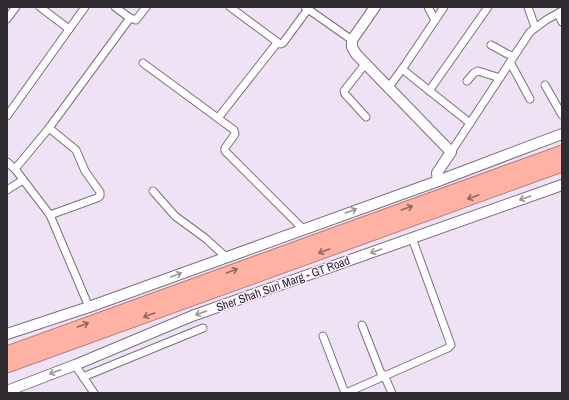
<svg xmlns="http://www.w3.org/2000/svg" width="569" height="400" font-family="'Archivo Narrow',sans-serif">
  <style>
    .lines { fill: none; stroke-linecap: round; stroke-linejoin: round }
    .street-casing { stroke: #7b6f7f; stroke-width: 9 }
    .secondary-casing { stroke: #7b6f7f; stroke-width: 12 }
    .highway-casing { stroke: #b7827c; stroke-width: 15 }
    .street { stroke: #fff; stroke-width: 7 }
    .secondary { stroke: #fff; stroke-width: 10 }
    .highway { stroke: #ffb1a4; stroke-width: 13 }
    .oneway { stroke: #8d6865 }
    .oneway2 { stroke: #989698 }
    .labels { text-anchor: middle; stroke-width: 3; stroke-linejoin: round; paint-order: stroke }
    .street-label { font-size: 12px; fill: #302c32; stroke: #faf0ff }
  </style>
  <rect width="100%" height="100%" fill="#efe2f4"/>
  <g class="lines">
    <defs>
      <g id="street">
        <polyline points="40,7 69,29"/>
        <polyline points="115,7 130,18 136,20 146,7"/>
        <polyline points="230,7 280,44 283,43 308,9"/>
        <polyline points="305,7 352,40"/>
        <polyline points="428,7 435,20"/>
        <polyline points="528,7 535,27"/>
        <polyline points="558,14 562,22"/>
        <polyline points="7,19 16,7"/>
        <polyline points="491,45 513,57"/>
        <polyline points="510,62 530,99"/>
        <polyline points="143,63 234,130 235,134 225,148 225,151 303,229"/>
        <polyline points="366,63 344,91 345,94 366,117"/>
        <polyline points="402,69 470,123"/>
        <polyline points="467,81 474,73 478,71 500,78"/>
        <polyline points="545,85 562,115"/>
        <polyline points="389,87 405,65 444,7"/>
        <polyline points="429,91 488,7"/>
        <polyline points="7,116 85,7"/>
        <polyline points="218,118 277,43"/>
        <polyline points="49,128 130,18"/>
        <polyline points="451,152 530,32 546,20 562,11"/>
        <polyline points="7,162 15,169 50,215 89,307"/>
        <polyline points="15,169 49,128 76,150 85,171 100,192 100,196 97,198 50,215"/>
        <polyline points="7,190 23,180"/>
        <polyline points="153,191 175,216 205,238 226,257"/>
        <polyline points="362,325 382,376"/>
        <polyline points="323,336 345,393"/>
        <polyline points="75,365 94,393"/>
        <polyline points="384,375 392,393"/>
        <polyline points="83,377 203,328"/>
        <polyline points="346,393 448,348 451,345 412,238"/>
      </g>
      <g id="secondary">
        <polyline points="375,7 352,40 352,47 356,54 451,152 437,173 438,181"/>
        <polyline points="7,334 89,307 438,181 562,134"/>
        <polyline points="7,391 75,365 192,316 562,185"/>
      </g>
      <g id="highway">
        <polyline points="7,353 562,152"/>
        <polyline points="7,366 562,165"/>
      </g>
    </defs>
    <!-- street casing -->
    <use href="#street" class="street-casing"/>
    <!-- secondary casing -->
    <use href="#secondary" class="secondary-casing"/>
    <!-- highway casing -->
    <use href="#highway" class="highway-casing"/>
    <!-- street -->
    <use href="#street" class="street"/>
    <!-- secondary -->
    <use href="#secondary" class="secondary"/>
    <!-- highway -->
    <use href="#highway" class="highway"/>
  </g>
  <!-- one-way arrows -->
  <defs><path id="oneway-shaft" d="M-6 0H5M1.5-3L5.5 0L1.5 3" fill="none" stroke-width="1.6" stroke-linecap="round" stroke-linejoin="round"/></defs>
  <g class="oneway">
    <use href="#oneway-shaft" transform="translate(473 197) rotate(160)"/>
    <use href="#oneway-shaft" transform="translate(407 208) rotate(-20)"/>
    <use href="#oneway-shaft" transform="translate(324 251) rotate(160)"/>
    <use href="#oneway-shaft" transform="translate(232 271) rotate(-20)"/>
    <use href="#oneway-shaft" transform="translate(149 315) rotate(160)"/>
    <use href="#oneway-shaft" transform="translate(83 325) rotate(-20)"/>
  </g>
  <g class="oneway2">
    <use href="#oneway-shaft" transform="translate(525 198) rotate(160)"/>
    <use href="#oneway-shaft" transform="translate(351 211) rotate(-20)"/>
    <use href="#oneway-shaft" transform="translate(376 251) rotate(160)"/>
    <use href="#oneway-shaft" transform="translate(176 275) rotate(-20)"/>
    <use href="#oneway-shaft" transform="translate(201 313) rotate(161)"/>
    <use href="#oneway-shaft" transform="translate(55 372) rotate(159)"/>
  </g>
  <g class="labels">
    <!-- street labels -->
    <g class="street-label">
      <text transform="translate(283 284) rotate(-20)" y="4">Sher Shah Suri Marg - GT Road</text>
    </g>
  </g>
  <!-- border -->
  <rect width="569" height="400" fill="none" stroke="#302c32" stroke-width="16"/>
</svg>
